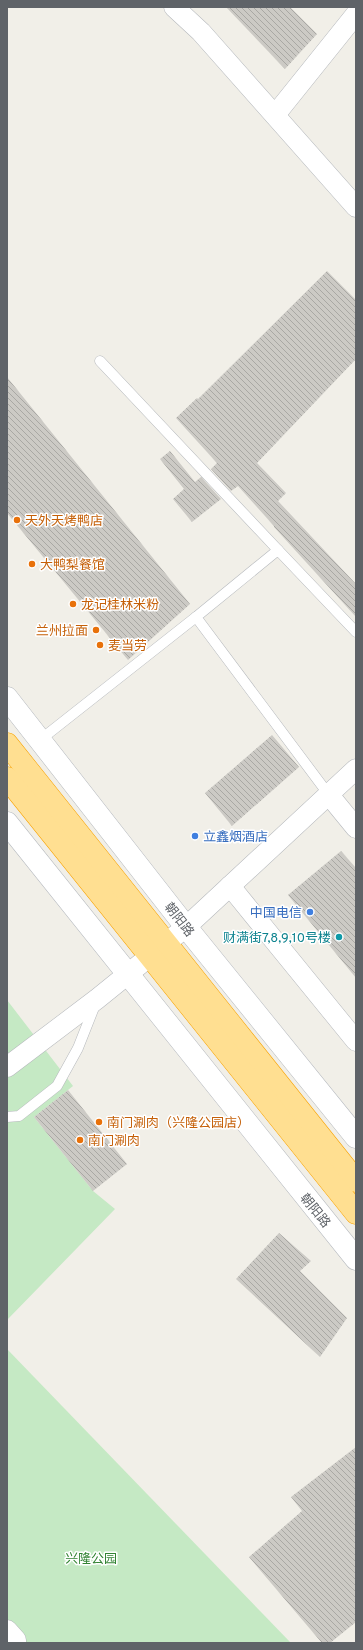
<svg xmlns="http://www.w3.org/2000/svg" width="363" height="1650" font-family="Overpass,'Noto Sans SC',sans-serif">
  <style>
    .park { fill: #c5e9c4 }
    .building { fill: url(#building-back-hatch) }
    .lines { fill: none; stroke-linecap: round; stroke-linejoin: round }
    .lane-casing { stroke: #b5b8bc; stroke-width: 11 }
    .street-casing { stroke: #b5b8bc; stroke-width: 21 }
    .secondary-casing { stroke: #b6babf; stroke-width: 23 }
    .highway-casing { stroke: #f9a300; stroke-width: 23 }
    .lane { stroke: #fff; stroke-width: 10 }
    .street { stroke: #fff; stroke-width: 20 }
    .secondary { stroke: #fff; stroke-width: 22 }
    .highway { stroke: #ffdf91; stroke-width: 22 }
    .food-dot { fill: #e8710a; stroke: #fff; stroke-width: 1.5 }
    .shop-dot { fill: #3f7fe0; stroke: #fff; stroke-width: 1.5 }
    .culture-dot { fill: #0f9aa8; stroke: #fff; stroke-width: 1.5 }
    .labels { text-anchor: middle; stroke-width: 3; stroke-linejoin: round; paint-order: stroke }
    .food-label { font-size: 13px; fill: #c56008; stroke: #fff; text-anchor: start }
    .shop-label { font-size: 13px; fill: #366cbe; stroke: #fff; text-anchor: start }
    .street-label { font-size: 13px; fill: #5f6368; stroke: #fff }
    .culture-label { font-size: 13px; fill: #0d838f; stroke: #fff; text-anchor: end }
    .park-label { font-size: 13px; fill: #328333; stroke: #fff }
  </style>
  <defs>
    <pattern id="building-back-hatch" width="6" height="6" patternUnits="userSpaceOnUse"><rect width="6" height="6" fill="#cccac5"/><path d="M-1 5l2 2M0 0l6 6M5-1l2 2" fill="none" stroke="#a9a8a4"/></pattern>
  </defs>
  <rect width="100%" height="100%" fill="#f1efe8"/>
  <!-- park -->
  <g class="park">
    <polygon points="7,1000 73,1086 34,1117 93,1191 115,1209 7,1320"/>
    <polygon points="7,1349 291,1643 7,1643"/>
  </g>
  <!-- building -->
  <g class="building">
    <polygon points="226,7 290,7 317,34 285,69"/>
    <polygon points="327,271 356,300 356,359 257,463 286,493 278,501 356,584 356,617 274,527 274,526 238,486 231,491 211,469 217,463 176,418 197,398 198,399"/>
    <polygon points="7,377 190,604 128,660 7,513"/>
    <polygon points="170,451 195,482 201,477 221,499 192,522 173,499 184,489 160,459"/>
    <polygon points="272,735 299,767 232,826 205,793"/>
    <polygon points="341,851 356,868 356,978 288,895"/>
    <polygon points="68,1090 127,1164 93,1191 34,1117"/>
    <polygon points="279,1233 311,1261 300,1271 347,1318 320,1357 236,1279"/>
    <polygon points="356,1447 356,1622 330,1643 322,1643 249,1557 302,1511 291,1497"/>
  </g>
  <g class="lines">
    <defs>
      <g id="lane">
        <polyline points="100,361 278,550"/>
        <polyline points="40,740 196,617"/>
        <polyline points="329,795 196,617 278,550 356,632"/>
        <polyline points="7,1117 19,1116 57,1086 78,1048 95,1005"/>
      </g>
      <g id="street">
        <polyline points="174,7 201,32 356,207"/>
        <polyline points="275,115 356,14"/>
        <polyline points="329,795 356,828"/>
        <polyline points="230,886 356,1041"/>
        <polyline points="7,1067 97,999 186,927 356,769"/>
        <polyline points="7,1630 16,1640 16,1643"/>
      </g>
      <g id="secondary">
        <polyline points="7,698 186,927 356,1137"/>
        <polyline points="7,823 356,1259"/>
      </g>
      <g id="highway">
        <polyline points="7,744 356,1181"/>
        <polyline points="7,778 356,1213"/>
      </g>
    </defs>
    <!-- lane casing -->
    <use href="#lane" class="lane-casing"/>
    <!-- street casing -->
    <use href="#street" class="street-casing"/>
    <!-- secondary casing -->
    <use href="#secondary" class="secondary-casing"/>
    <!-- highway casing -->
    <use href="#highway" class="highway-casing"/>
    <!-- lane -->
    <use href="#lane" class="lane"/>
    <!-- street -->
    <use href="#street" class="street"/>
    <!-- secondary -->
    <use href="#secondary" class="secondary"/>
    <!-- highway -->
    <use href="#highway" class="highway"/>
  </g>
  <!-- markers -->
  <g class="food-dot">
    <circle cx="17" cy="520" r="4"/>
    <circle cx="32" cy="564" r="4"/>
    <circle cx="73" cy="604" r="4"/>
    <circle cx="96" cy="630" r="4"/>
    <circle cx="100" cy="645" r="4"/>
    <circle cx="99" cy="1122" r="4"/>
    <circle cx="80" cy="1140" r="4"/>
  </g>
  <g class="shop-dot">
    <circle cx="195" cy="836" r="4"/>
    <circle cx="310" cy="912" r="4"/>
  </g>
  <circle class="culture-dot" cx="339" cy="937" r="4"/>
  <g class="labels">
    <!-- food labels -->
    <g class="food-label">
      <text x="25" y="525">天外天烤鸭店</text>
      <text x="40" y="569">大鸭梨餐馆</text>
      <text x="81" y="609">龙记桂林米粉</text>
      <text x="88" y="635" text-anchor="end">兰州拉面</text>
      <text x="108" y="650">麦当劳</text>
      <text x="107" y="1127">南门涮肉（兴隆公园店）</text>
      <text x="88" y="1145">南门涮肉</text>
    </g>
    <!-- shop labels -->
    <g class="shop-label">
      <text x="203" y="841">立鑫烟酒店</text>
      <text x="302" y="917" text-anchor="end">中国电信</text>
    </g>
    <!-- street labels -->
    <g class="street-label">
      <text transform="translate(180 919) rotate(52)" y="5">朝阳路</text>
      <text transform="translate(316 1210) rotate(51)" y="5">朝阳路</text>
    </g>
    <!-- culture labels -->
    <g class="culture-label">
      <text x="331" y="942">财满街7,8,9,10号楼</text>
    </g>
    <!-- park labels -->
    <g class="park-label">
      <text x="91" y="1563">兴隆公园</text>
    </g>
  </g>
  <!-- border -->
  <rect width="363" height="1650" fill="none" stroke="#5f6368" stroke-width="16"/>
</svg>
